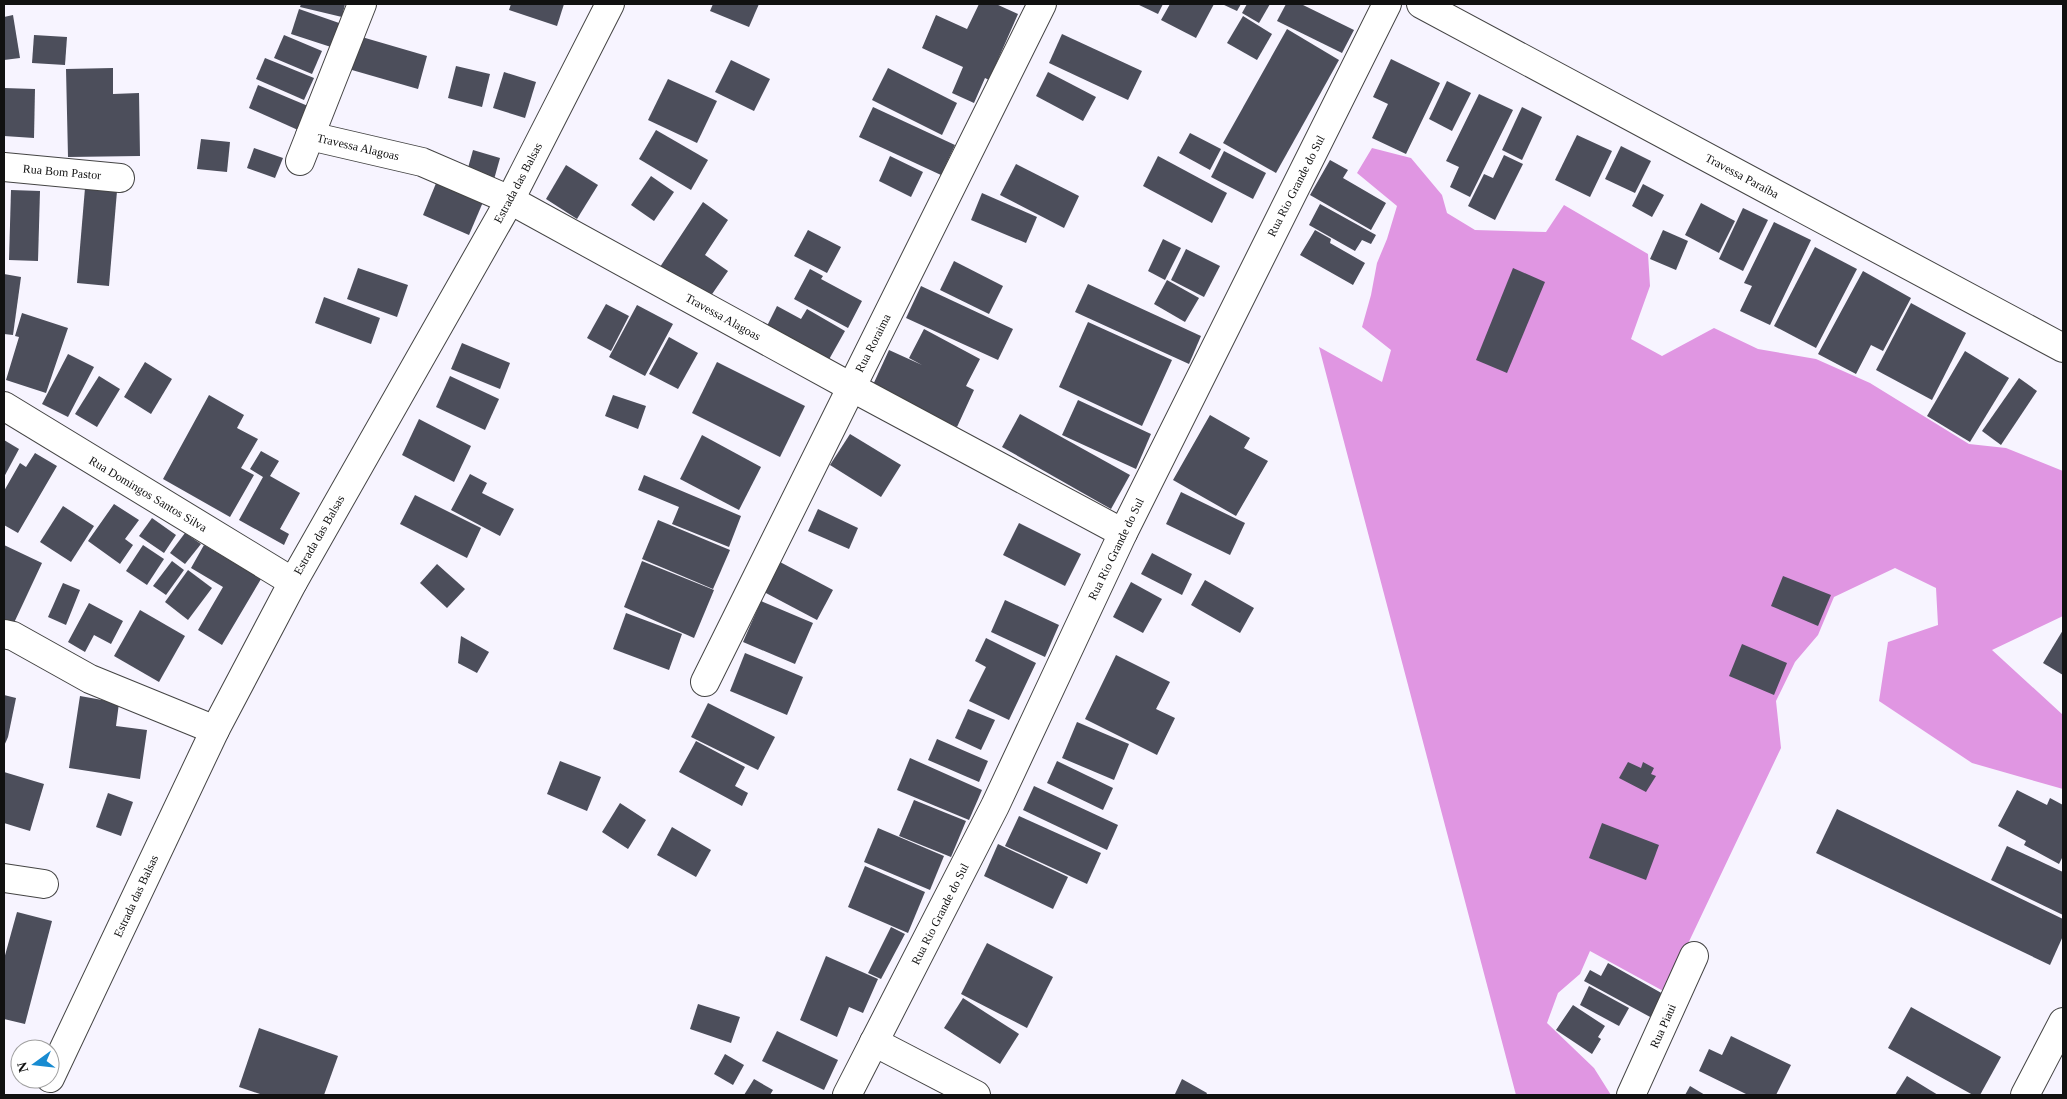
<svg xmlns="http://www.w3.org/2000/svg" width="2067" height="1099" font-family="'Times New Roman',serif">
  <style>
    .forest { fill: #e096e2 }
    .building { fill: #4c4e5b }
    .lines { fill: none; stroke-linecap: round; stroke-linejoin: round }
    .minor-casing { stroke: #444; stroke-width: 30 }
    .tertiary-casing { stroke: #444; stroke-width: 30 }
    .minor { stroke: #fff; stroke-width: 28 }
    .tertiary { stroke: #fff; stroke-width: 28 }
    .labels { text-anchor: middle; stroke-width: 5; stroke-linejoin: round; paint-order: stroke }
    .street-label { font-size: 12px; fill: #111; stroke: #fff }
  </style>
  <rect width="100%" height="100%" fill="#f7f4ff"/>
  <!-- forest -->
  <polygon class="forest" points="1372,148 1411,158 1442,195 1447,213 1475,230 1546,232 1564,205 1648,254 1650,286 1631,339 1662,356 1714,328 1758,349 1816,359 1870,383 1969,444 2006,448 2063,471 2063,616 1992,650 2063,715 2063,789 1972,763 1879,701 1888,642 1938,625 1936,588 1895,568 1834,597 1818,635 1795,662 1776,701 1781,748 1665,992 1590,951 1580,974 1558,993 1547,1023 1594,1068 1611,1095 1516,1095 1319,347 1382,382 1391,350 1362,327 1371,295 1377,263 1387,239 1397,206 1357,173"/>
  <!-- building -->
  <g class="building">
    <polygon points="301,4 345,4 342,17 300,7"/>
    <polygon points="511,4 564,4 557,26 509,10"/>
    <polygon points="713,4 759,4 749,27 710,11"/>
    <polygon points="979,4 996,4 1018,14 989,80 985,78 974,103 952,93 963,67 922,48 936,15 967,29"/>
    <polygon points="1137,4 1163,4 1158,14"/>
    <polygon points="1170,4 1214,4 1196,38 1161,20"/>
    <polygon points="1222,4 1241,4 1237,11"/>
    <polygon points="1247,4 1270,4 1259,23 1242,13"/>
    <polygon points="1286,4 1301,4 1354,30 1342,53 1277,21"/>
    <polygon points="299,9 342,24 334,48 291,34"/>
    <polygon points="13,15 20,58 4,60 4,17"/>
    <polygon points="1243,16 1272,34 1257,60 1227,43"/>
    <polygon points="1287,29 1339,60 1276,173 1223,143"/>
    <polygon points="1062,34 1142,71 1128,100 1049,63"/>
    <polygon points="34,35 67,37 65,65 32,63"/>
    <polygon points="284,35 322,51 312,74 274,58"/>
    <polygon points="355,35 427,56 418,89 345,68"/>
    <polygon points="265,58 314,78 304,100 256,79"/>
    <polygon points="1391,59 1440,83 1406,154 1372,138 1388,104 1373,97"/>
    <polygon points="731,60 770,79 754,111 715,92"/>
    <polygon points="456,66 490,74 482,107 448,98"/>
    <polygon points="113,68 113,94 139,93 140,156 68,157 66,69"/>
    <polygon points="888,68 957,103 942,135 872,100"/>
    <polygon points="504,72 536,82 525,118 493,108"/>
    <polygon points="1048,72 1096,97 1083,121 1036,96"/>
    <polygon points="668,79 717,101 697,143 648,120"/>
    <polygon points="1447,81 1471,93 1452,131 1429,119"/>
    <polygon points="258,85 308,106 298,130 249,108"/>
    <polygon points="4,88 35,89 34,138 4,136"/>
    <polygon points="1479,94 1513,110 1470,197 1450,187 1459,167 1446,161"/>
    <polygon points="873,107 955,145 941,175 859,137"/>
    <polygon points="1522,107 1542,117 1522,160 1502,150"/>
    <polygon points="656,130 708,160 691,190 639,159"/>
    <polygon points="1190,133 1221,149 1210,170 1179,153"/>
    <polygon points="1577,135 1612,151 1590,197 1555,180"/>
    <polygon points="201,139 230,142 227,172 197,169"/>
    <polygon points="1621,146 1651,161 1635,193 1605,179"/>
    <polygon points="254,148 283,158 275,178 247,168"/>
    <polygon points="473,150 500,158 493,183 466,175"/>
    <polygon points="1224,151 1266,173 1253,199 1211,177"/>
    <polygon points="1504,155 1523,164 1495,220 1468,206 1484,174 1493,178"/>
    <polygon points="890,156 923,172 911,197 879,181"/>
    <polygon points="1158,156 1227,193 1212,223 1143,186"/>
    <polygon points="1330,160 1348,170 1343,178 1386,203 1371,230 1310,195"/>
    <polygon points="1016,164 1079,196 1064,228 1000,195"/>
    <polygon points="566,165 598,185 577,219 546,199"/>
    <polygon points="439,176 486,195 469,235 423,215"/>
    <polygon points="651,176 674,192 654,221 631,205"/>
    <polygon points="1643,184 1664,195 1652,217 1632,206"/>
    <polygon points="85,188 117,191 109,286 77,283"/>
    <polygon points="11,190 40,191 38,261 9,260"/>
    <polygon points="982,193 1037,217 1026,243 971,220"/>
    <polygon points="703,202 728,220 705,255 728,271 708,300 660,267"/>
    <polygon points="1701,203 1735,221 1719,253 1685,235"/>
    <polygon points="1320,204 1376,235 1371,244 1362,240 1355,251 1309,225"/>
    <polygon points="1743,208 1768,220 1743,271 1719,259"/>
    <polygon points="1774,222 1811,240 1770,325 1740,311 1752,286 1744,283"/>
    <polygon points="808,230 841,247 827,273 794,256"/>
    <polygon points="1315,230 1331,239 1330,243 1365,263 1353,285 1300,255"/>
    <polygon points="1663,230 1688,241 1676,270 1650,259"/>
    <polygon points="1163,239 1181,248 1165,280 1148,271"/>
    <polygon points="1815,247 1857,269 1816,348 1774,326"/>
    <polygon points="1186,249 1220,266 1204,297 1171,280"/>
    <polygon points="954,261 1003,286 989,314 940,290"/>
    <polygon points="358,268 408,285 397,317 347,299"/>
    <polygon points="1513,268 1545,282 1507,373 1476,360"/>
    <polygon points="810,269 823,276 821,279 862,301 848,328 794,299"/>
    <polygon points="1863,271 1911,298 1883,351 1871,345 1856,374 1818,354"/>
    <polygon points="4,274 21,277 13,335 4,334"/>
    <polygon points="1167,280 1199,298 1185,322 1154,304"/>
    <polygon points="1088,284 1201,336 1189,364 1075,312"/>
    <polygon points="921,286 1013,329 998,360 906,318"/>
    <polygon points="324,297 380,318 371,344 315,323"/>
    <polygon points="1911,303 1966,333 1932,400 1876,370"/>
    <polygon points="606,304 629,316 611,351 587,338"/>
    <polygon points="637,305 673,324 645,376 609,357"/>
    <polygon points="777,306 801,319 807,309 845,331 827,363 766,328"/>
    <polygon points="22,313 68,328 46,393 6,380 19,337 15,336"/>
    <polygon points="1088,322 1172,360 1142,426 1059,387"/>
    <polygon points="924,329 980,359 966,386 974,390 957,427 872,387 889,350 922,365 909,358"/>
    <polygon points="669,337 698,353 678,389 649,374"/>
    <polygon points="462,343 510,363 500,389 451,369"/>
    <polygon points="1965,351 2009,378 1970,442 1927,416"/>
    <polygon points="68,354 94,367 68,417 42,404"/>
    <polygon points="145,362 172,379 151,414 124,397"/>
    <polygon points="717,362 805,406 780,457 692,413"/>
    <polygon points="99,376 120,389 97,427 75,414"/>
    <polygon points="450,376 499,399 485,430 436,407"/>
    <polygon points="2019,378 2037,391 2001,445 1982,431"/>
    <polygon points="209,395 244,415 237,428 258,439 241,468 254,475 230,517 163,479"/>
    <polygon points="613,395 646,406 638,429 605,416"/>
    <polygon points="1078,400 1151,434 1136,469 1062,435"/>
    <polygon points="1020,414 1130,475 1111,509 1002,447"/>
    <polygon points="1210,415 1250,438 1244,448 1268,461 1236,516 1173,480"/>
    <polygon points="419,419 471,446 454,482 402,455"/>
    <polygon points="850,434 901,465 881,497 830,465"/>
    <polygon points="702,435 761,467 739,510 680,479"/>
    <polygon points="4,440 19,449 4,477"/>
    <polygon points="261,451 279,461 270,476 300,493 280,529 289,534 284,545 239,520 263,477 250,469"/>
    <polygon points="35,453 57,466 18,533 4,525 4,491 20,463 26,467"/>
    <polygon points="470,474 487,483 482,493 514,509 500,536 451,510"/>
    <polygon points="644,475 741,516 729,547 672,524 679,507 638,490"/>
    <polygon points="1181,492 1245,523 1230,555 1166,524"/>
    <polygon points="415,495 481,528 467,558 400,524"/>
    <polygon points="114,504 139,520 125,539 133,545 120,564 88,541"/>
    <polygon points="63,506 94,526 71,562 40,542"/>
    <polygon points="818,509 858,528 849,549 808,531"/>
    <polygon points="152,518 176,535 164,553 139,536"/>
    <polygon points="658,520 730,550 713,589 642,559"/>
    <polygon points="1019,523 1081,554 1065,586 1003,555"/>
    <polygon points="185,533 201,544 185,564 170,553"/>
    <polygon points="4,545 42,563 13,625 4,621"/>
    <polygon points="143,545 164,559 147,585 126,571"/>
    <polygon points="204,545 261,579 222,645 198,630 223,587 191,568"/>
    <polygon points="1152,553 1192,574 1182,595 1141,574"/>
    <polygon points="172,561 184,570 166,595 153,586"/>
    <polygon points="642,561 714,590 694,638 624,607"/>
    <polygon points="780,562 833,590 817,620 764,592"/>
    <polygon points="437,564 465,589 447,608 420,583"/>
    <polygon points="188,570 212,588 188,620 165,602"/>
    <polygon points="1783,576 1831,595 1818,626 1771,606"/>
    <polygon points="1205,580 1254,608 1240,633 1191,605"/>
    <polygon points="1131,582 1162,599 1143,633 1113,617"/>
    <polygon points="63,583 80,590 66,625 48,617"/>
    <polygon points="1005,600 1059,625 1045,657 991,632"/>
    <polygon points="761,601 813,623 795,664 743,642"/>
    <polygon points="89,603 123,621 111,644 94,635 85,652 68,642"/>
    <polygon points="140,610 185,636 159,682 114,656"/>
    <polygon points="626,613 682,634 669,670 613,649"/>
    <polygon points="2063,630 2063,675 2043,663"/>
    <polygon points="461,636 489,652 477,673 458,663"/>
    <polygon points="986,638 1036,663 1009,720 969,701 986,667 975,661"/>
    <polygon points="1742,644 1787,663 1774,695 1729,676"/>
    <polygon points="745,653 803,677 787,715 730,691"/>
    <polygon points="1116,655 1170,682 1156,709 1175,718 1157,755 1085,719"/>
    <polygon points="4,695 16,698 8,737 4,746"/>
    <polygon points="80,696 119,703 116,726 147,730 140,779 69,768"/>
    <polygon points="708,703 775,737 758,770 691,737"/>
    <polygon points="968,709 995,720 981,750 955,738"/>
    <polygon points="1077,722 1129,744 1114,780 1062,758"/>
    <polygon points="937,739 988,761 979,782 928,760"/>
    <polygon points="696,741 745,767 735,786 748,793 742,806 679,772"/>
    <polygon points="910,758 982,790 969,820 897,790"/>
    <polygon points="560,761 601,777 587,811 547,794"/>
    <polygon points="1057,761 1113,788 1103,810 1047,783"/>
    <polygon points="1628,762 1641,768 1643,762 1654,768 1651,774 1656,776 1646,792 1619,778"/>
    <polygon points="4,772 44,784 30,831 4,823"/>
    <polygon points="1034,786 1118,825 1107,850 1023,810"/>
    <polygon points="2017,790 2047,805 2050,798 2063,805 2063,856 2059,864 2024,845 2026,841 1998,826"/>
    <polygon points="108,793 133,802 121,836 96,827"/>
    <polygon points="914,800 966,821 951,857 899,836"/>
    <polygon points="620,803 646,820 628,849 602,832"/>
    <polygon points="1837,809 2063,919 2063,936 2050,965 1816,853"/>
    <polygon points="1019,816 1101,853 1087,884 1005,846"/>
    <polygon points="1602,823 1659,845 1646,880 1589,858"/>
    <polygon points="672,827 711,850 696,877 657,855"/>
    <polygon points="878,828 944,856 930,890 864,862"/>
    <polygon points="998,844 1068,877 1053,909 984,876"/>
    <polygon points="2007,846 2063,872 2063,915 1991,880"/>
    <polygon points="865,866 925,892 908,933 848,907"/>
    <polygon points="17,912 52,921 25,1024 4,1019 4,959"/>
    <polygon points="891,927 905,934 881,979 868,973"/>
    <polygon points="987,943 1053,977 1027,1028 961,994"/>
    <polygon points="826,956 878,979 863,1013 849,1007 837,1037 800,1020"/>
    <polygon points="1608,963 1665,995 1652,1018 1584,981 1590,970 1601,976"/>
    <polygon points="1589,986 1629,1008 1619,1026 1580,1005"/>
    <polygon points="963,998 1019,1034 1000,1064 944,1028"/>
    <polygon points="698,1004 740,1017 731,1043 690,1029"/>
    <polygon points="1573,1005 1605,1026 1598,1037 1601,1039 1592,1054 1556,1030"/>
    <polygon points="1911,1007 2001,1057 1980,1095 1973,1095 1888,1048"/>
    <polygon points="259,1028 338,1056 324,1095 263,1095 239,1087"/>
    <polygon points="777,1031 838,1060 824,1090 762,1061"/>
    <polygon points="1731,1036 1791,1065 1776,1095 1748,1095 1699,1071 1709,1049 1722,1055"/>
    <polygon points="725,1054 744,1065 733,1085 714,1074"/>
    <polygon points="1907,1076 1938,1095 1895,1095"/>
    <polygon points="754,1079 773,1090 770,1095 744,1095"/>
    <polygon points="1182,1079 1207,1093 1206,1095 1175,1094"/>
    <polygon points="1690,1086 1705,1095 1685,1095"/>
  </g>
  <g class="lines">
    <defs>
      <g id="minor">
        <polyline points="1421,4 2063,348"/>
        <polyline points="310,136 422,162 510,200 851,387 1123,533"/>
        <polyline points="300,161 362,4"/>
        <polyline points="4,167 120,178"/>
        <polyline points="4,406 293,582"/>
        <polyline points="4,634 13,636 90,679 215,730"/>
        <polyline points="705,682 1042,4"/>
        <polyline points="4,878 44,884"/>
        <polyline points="874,1042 976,1095"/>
        <polyline points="847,1095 995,806 1123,533 1387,4"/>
        <polyline points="1631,1095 1694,956"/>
      </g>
      <g id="tertiary">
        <polyline points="50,1078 215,730 293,582 510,200 610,4"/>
        <polyline points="2025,1095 2063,1022"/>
      </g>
    </defs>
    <!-- minor casing -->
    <use href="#minor" class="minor-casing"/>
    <!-- tertiary casing -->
    <use href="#tertiary" class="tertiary-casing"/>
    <!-- minor -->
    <use href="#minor" class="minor"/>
    <!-- tertiary -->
    <use href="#tertiary" class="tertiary"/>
  </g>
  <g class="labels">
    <!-- street labels -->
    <g class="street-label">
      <text transform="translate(358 147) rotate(13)" y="4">Travessa Alagoas</text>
      <text transform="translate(62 172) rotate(5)" y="4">Rua Bom Pastor</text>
      <text transform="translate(1742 176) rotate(28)" y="4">Travessa Paraíba</text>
      <text transform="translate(518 183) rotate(-62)" y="4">Estrada das Balsas</text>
      <text transform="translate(1296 186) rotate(-63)" y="4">Rua Rio Grande do Sul</text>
      <text transform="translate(723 317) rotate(29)" y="4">Travessa Alagoas</text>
      <text transform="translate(873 343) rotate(-63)" y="4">Rua Roraima</text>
      <text transform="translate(148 494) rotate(31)" y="4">Rua Domingos Santos Silva</text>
      <text transform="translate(319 535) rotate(-60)" y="4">Estrada das Balsas</text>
      <text transform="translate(1116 549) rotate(-64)" y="4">Rua Rio Grande do Sul</text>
      <text transform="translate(136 896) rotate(-65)" y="4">Estrada das Balsas</text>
      <text transform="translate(940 914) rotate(-63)" y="4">Rua Rio Grande do Sul</text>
      <text transform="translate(1663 1026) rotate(-66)" y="4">Rua Piaui</text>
    </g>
  </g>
  <!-- border -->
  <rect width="2067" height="1099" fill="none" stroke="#111111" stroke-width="10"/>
  <!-- north arrow -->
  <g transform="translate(35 1064) rotate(255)"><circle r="24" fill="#ffffff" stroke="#a0a0a0"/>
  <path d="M0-4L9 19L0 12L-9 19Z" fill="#188bd1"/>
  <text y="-8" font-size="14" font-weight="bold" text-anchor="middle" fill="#111111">N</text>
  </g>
</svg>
